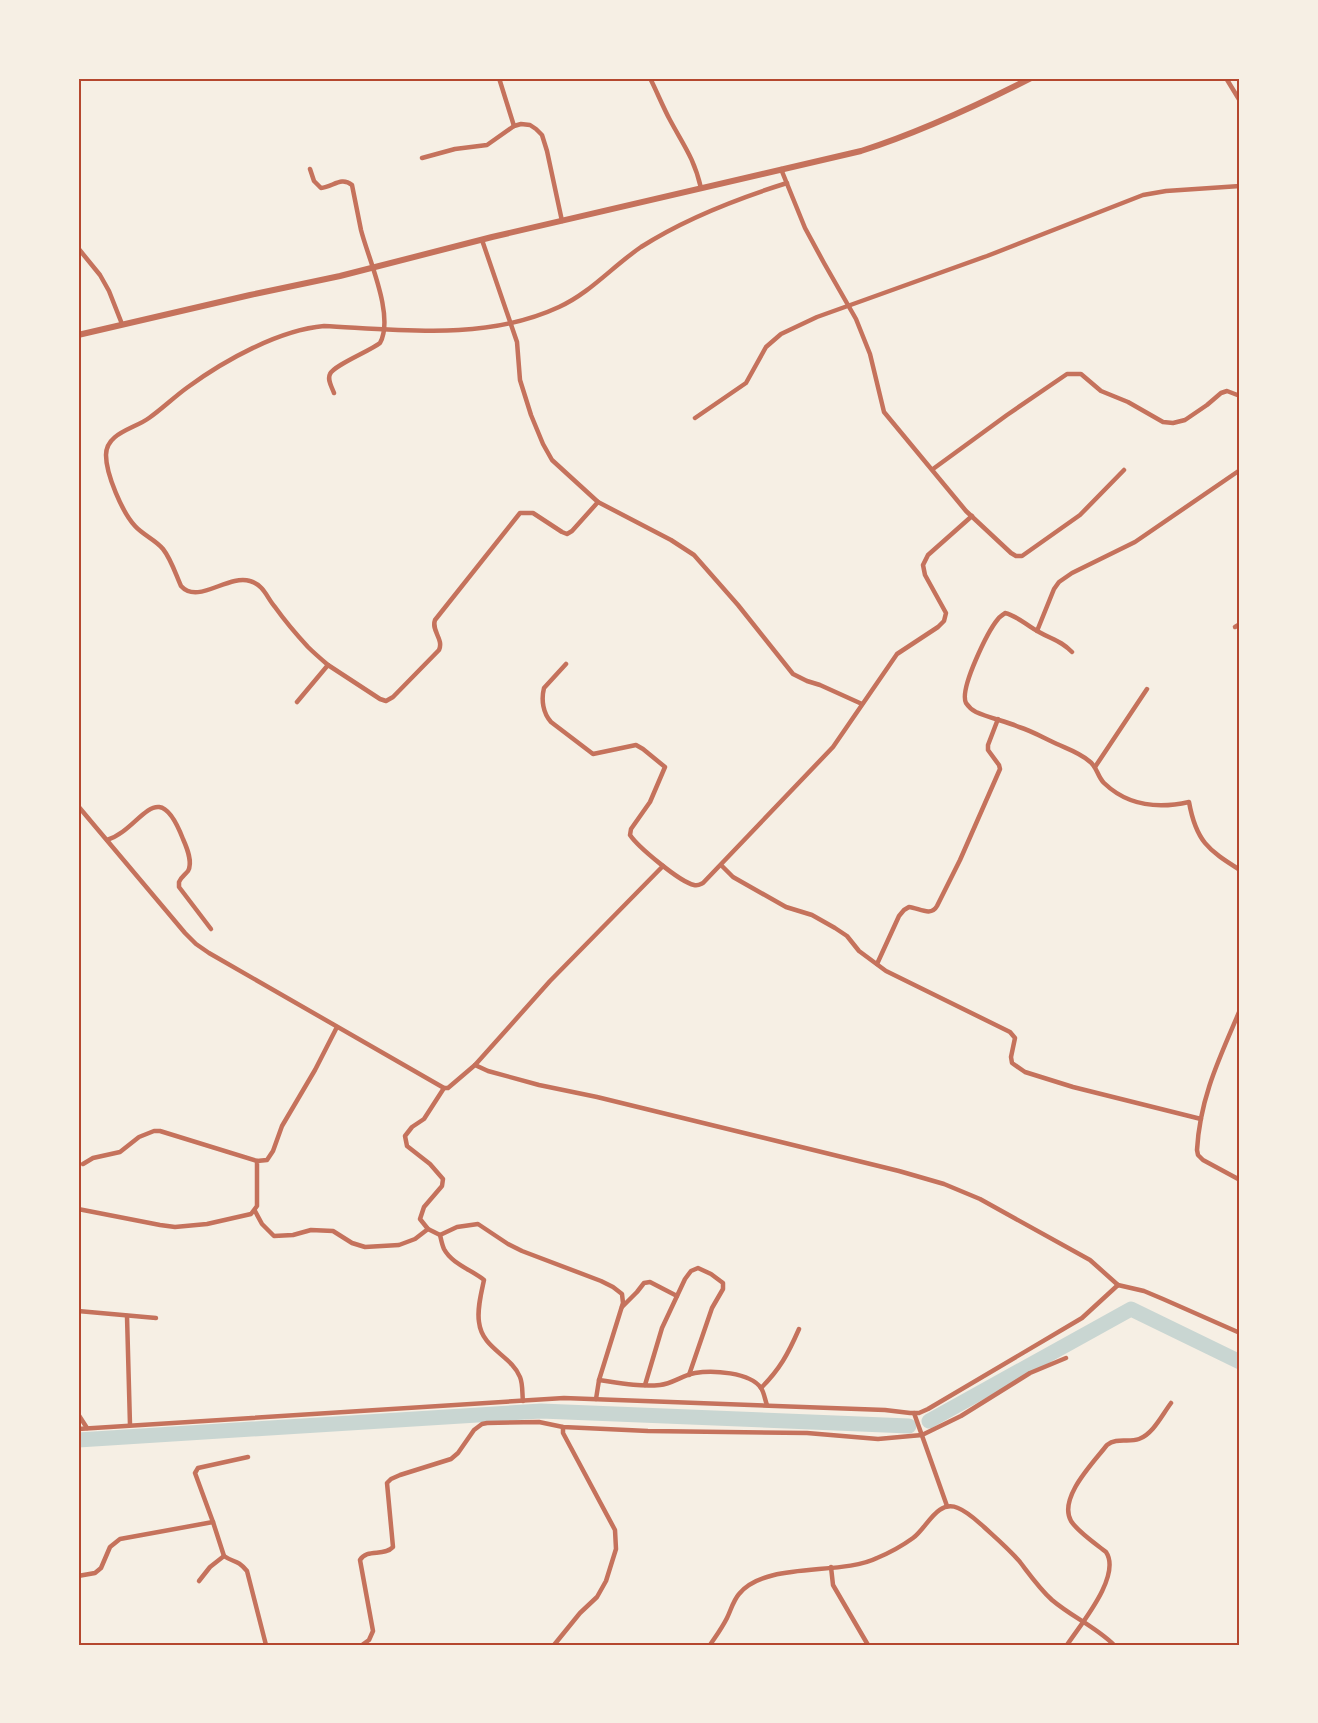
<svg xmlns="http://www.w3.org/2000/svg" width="1318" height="1723" font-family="'Noto Sans',sans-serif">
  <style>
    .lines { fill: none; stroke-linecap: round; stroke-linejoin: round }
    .river { stroke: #c9d6d2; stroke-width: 15 }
    .minor { stroke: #c5725c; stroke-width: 4.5 }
    .tertiary { stroke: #c5725c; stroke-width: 6 }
    .neatline { fill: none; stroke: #b5482f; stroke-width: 2 }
  </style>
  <rect width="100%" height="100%" fill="#f6efe4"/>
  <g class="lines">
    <!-- river -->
    <g class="river">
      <polyline points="929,1421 1131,1309 1240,1362"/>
      <polyline points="78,1440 541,1411 909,1426"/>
    </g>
    <!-- minor -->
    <g class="minor">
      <polyline points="499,78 514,126"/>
      <path d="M 650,78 C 657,92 663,107 670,120 C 684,146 694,158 701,188"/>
      <polyline points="1226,78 1240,101"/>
      <polyline points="422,158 455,149 487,145 514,126 521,124 530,125 536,129 542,135 547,151 562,221"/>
      <path d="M 310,169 L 314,181 L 321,188 C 333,187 341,176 352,185 C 355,200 358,215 361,230 C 368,258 395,316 380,343 C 370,351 334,365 330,374 C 327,380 332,387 334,393"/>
      <polyline points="781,169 805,228 824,263 856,319 870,354 884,412 966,511 1011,553 1016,556 1022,556 1080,515 1124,470"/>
      <polyline points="482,240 517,342 520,380 531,415 543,444 552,460 598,502 671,540 694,555 738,605 793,674 807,681 820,685 862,704"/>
      <polyline points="78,248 100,275 109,291 122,324"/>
      <polyline points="695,418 746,383 766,347 781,334 817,317 987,256 1143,195 1166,191 1240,186"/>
      <polyline points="933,469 1007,415 1067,374 1081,374 1101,391 1128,402 1163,422 1173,423 1185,420 1207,405 1221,393 1227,391 1240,396"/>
      <polyline points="1235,627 1240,624"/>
      <polyline points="1037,631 1054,589 1059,582 1072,573 1135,542 1240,470"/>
      <path d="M 1072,652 C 1060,640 1053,640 1039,632 C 1027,626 1018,616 1005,613 C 1003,615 999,617 998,619 C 988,631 959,689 966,703 C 968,706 972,710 976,712 C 989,718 1005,721 1019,727 C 1032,731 1044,738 1057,744 C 1068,749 1080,753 1089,761 C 1097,766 1097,776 1104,783 C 1128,806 1158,809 1189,802 C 1196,841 1208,850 1240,870"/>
      <path d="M 566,664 L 544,688 C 541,700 543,713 551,722 L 593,754 L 636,745 L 643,749 L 665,767 L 650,802 L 631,829 L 630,835 C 638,847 680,882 694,885 C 698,886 699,885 703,883 L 833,747 L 897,654 L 938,627 L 944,621 L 946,613 L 925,575 L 923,565 L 928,555 L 972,516"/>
      <path d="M 328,665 C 321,659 314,653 308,647 C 296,634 285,621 275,607 C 267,598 264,585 250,581 C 228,574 198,605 181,586 C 176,575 171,559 163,549 C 156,540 143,535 135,526 C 122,512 106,474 106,455 C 106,433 134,429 149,418 C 162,409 174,397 188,387 C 225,360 279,330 324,326 C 402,330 486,341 559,307 C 590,293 613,266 641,247 C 686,218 736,199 787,183"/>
      <path d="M 297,702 L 328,665 L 380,699 L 386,701 L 393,697 L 439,650 C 444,639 431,631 435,620 L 520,513 L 533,513 L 562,532 L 567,534 L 572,531 L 598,502"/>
      <polyline points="1095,767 1147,689"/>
      <polyline points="78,806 185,933 196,944 209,953 444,1088 448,1088 475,1065 550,981 663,866"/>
      <path d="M 107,840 C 142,829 157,772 183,839 C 187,848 193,862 188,871 C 185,875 181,877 179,882 L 179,887 L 211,929"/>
      <polyline points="721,865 733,877 786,907 812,915 835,928 847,936 859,951 886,971 1010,1032 1015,1038 1011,1057 1012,1063 1025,1072 1073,1087 1201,1119"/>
      <path d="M 877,964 L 899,916 L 904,910 L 909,907 C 919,908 931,917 937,906 L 960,860 L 1000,769 L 999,765 L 988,750 L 988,745 L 998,719"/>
      <path d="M 1240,1010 C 1220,1057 1200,1097 1197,1150 L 1198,1155 L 1203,1160 L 1240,1180"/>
      <polyline points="475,1065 488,1071 539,1085 597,1097 899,1171 944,1184 980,1199 1090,1260 1118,1285"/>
      <polyline points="444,1088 424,1119 412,1127 405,1136 407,1146 430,1164 443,1179 442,1186 424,1207 420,1219 428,1229 440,1235 457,1227 478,1224 508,1244 522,1251 601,1281 613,1287 622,1294 623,1303 599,1380 596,1399"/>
      <polyline points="83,1164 93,1158 120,1152 139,1137 154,1131 160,1131 257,1161"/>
      <polyline points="78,1209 160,1225 175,1227 207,1224 251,1214 257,1206 257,1161 267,1160 273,1151 282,1126 315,1070 337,1027"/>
      <polyline points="255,1211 262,1224 274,1236 293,1235 311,1230 333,1231 352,1243 365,1247 399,1245 415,1239 428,1229"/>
      <path d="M 440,1235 C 441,1239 442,1245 444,1249 C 452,1264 472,1270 484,1280 C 481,1294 477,1309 479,1322 C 482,1349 511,1355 520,1377 C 523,1384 522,1394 523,1401"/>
      <polyline points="622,1307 637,1292 644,1283 650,1282 677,1296"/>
      <polyline points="78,1311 156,1318"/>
      <polyline points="127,1316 130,1425"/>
      <path d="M 599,1380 C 619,1383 639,1387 660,1385 C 672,1384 683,1375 695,1373 C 712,1370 750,1372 761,1388 C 764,1392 765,1400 767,1405"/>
      <polyline points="645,1385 662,1328 685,1279 691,1271 698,1268 711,1274 723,1283 723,1289 712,1308 689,1375"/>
      <path d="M 761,1388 C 780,1369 788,1354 799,1329"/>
      <polyline points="914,1413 947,1506"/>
      <polyline points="78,1414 87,1428"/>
      <polyline points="78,1429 564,1398 885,1410 910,1413 919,1413 928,1409 1082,1318 1118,1285 1144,1291 1163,1299 1240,1333"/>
      <path d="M 248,1457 L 198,1468 L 195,1473 L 213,1522 L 224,1556 C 234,1563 237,1559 247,1571 L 266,1645"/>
      <polyline points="831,1567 833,1585 868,1645"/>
      <polyline points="78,1576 95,1573 101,1568 110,1547 120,1539 213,1522"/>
      <polyline points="199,1581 210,1567 224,1556"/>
      <path d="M 362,1645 L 369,1640 L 373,1631 L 360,1560 C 367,1548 384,1557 393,1547 L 387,1483 L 391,1479 L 400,1475 L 451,1459 L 458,1453 L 474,1430 L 482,1424 L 487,1423 L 539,1422 L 563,1427 L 648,1431 L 807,1433 L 878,1439 L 922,1435 L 961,1416 L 1030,1373 L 1066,1358"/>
      <polyline points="554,1645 580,1613 597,1597 606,1581 616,1549 615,1530 563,1433 563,1427"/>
      <path d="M 710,1645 C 716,1636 722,1628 727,1618 C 731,1610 733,1601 739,1594 C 766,1561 841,1576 877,1558 C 889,1553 902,1546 913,1538 C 927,1528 937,1499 958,1508 C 968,1512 976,1520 984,1527 C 996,1538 1009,1549 1020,1562 C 1030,1575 1039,1588 1052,1600 C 1072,1617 1096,1627 1114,1645"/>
      <path d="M 1067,1645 C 1080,1625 1122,1576 1106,1552 C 1096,1544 1078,1532 1071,1521 C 1058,1498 1093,1463 1107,1445 C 1117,1437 1128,1443 1139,1439 C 1153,1434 1162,1415 1171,1403"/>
    </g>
    <!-- tertiary -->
    <path class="tertiary" d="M 78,335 L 250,295 L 340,276 L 492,237 L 861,151 C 920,132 976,106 1031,78"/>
  </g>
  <!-- border -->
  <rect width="1318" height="1723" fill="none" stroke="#f6efe4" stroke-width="159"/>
  <rect x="80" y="80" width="1158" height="1564" class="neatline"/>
</svg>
